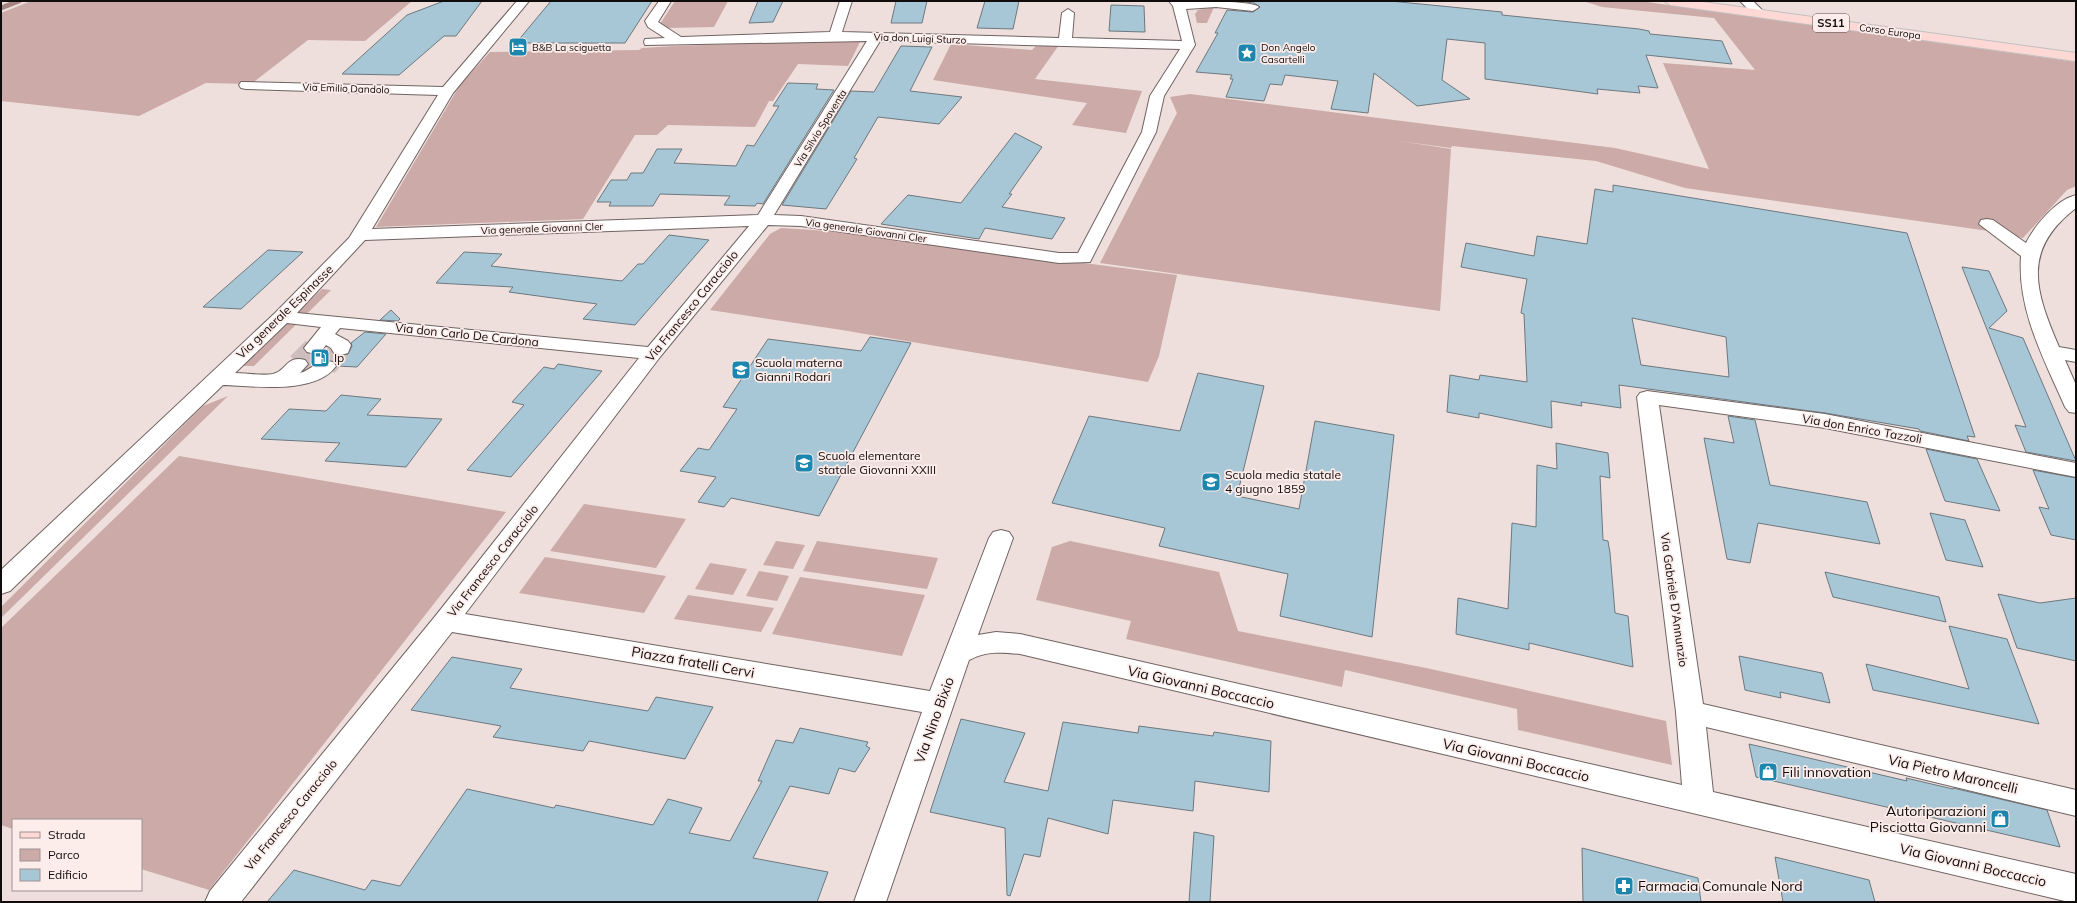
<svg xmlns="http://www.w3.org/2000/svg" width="2077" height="903" font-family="Mulish,sans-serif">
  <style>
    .green { fill: #cbaaa7 }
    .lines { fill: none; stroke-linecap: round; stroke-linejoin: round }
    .stream { stroke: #a58481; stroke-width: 5 }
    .building { fill: #a7c7d7; stroke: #6d787e; fill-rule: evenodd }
    .minor-tunnel { stroke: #cdbfbe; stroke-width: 22; stroke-dasharray: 22 11; stroke-linecap: butt }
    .minor-casing { stroke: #706361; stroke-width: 2 }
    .major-casing { stroke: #c1c0c0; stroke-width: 2 }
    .minor { fill: #fff; fill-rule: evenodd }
    .major { fill: #fdd8d4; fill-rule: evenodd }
    .labels { text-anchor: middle; stroke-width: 3.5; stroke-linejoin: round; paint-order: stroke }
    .far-street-label { font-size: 10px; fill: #100c0b; stroke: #fcecea }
    .far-poi-label { font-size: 10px; fill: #100c0b; stroke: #fcecea; text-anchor: start }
    .shield { fill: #fcecea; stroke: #574f4e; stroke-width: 1 }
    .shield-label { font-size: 11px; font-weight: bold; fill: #100c0b }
    .street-label { font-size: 12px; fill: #100c0b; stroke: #fcecea }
    .poi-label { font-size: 12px; fill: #100c0b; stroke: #fcecea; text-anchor: start }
    .near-street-label { font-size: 14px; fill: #100c0b; stroke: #fcecea }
    .near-poi-label { font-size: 14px; fill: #100c0b; stroke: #fcecea; text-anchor: start }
  </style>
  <rect width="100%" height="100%" fill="#eedfdd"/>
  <!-- green -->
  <g class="green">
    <polygon points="31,1 412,1 365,41 308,40 251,84 206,83 139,116 1,101 1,13"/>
    <polygon points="675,1 728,1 714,27 667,28 660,24"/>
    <polygon points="1583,1 1640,1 2076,62 2076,186 2067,190 2023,238 2003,233 1685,188 1596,161 1452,146 1451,148 1399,141 1451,149 1440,311 1100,263 1177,113 1170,97 1190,94 1615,148 1709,169 1663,63 1755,70 1714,18 1602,7"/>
    <polygon points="1214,7 1207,23 1197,23 1195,14 1198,10"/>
    <path d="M 840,39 L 860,42 L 848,66 L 798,64 L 773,101 L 769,101 L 755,127 L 668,125 L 657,135 L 635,135 L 583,219 L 376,227 L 460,85 L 490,52 L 639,50 L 642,48 C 708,44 774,44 840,39 Z"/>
    <polygon points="951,44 1032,50 1036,46 1059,45 1035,79 1142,91 1126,133 1072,125 1087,103 933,80"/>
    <polygon points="781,228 845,232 1177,275 1159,356 1148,382 842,330 710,310 770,234"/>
    <polygon points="322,289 331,290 254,366 243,366"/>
    <polygon points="228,396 1,618 1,607 203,406"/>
    <polygon points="179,456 506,512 209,890 141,869 141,820 13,820 13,829 1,825 1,628"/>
    <polygon points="584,504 686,519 656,568 550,551"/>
    <polygon points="776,541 805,545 793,569 763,565"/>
    <polygon points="817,541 938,558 927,589 803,571"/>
    <polygon points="1070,541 1219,572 1238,631 1426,668 1666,721 1672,765 1518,730 1517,709 1345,670 1342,687 1126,639 1131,621 1036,600 1052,547"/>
    <polygon points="545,557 666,576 644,613 519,593"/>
    <polygon points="710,563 747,569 733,595 695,589"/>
    <polygon points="759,571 789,576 777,601 746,596"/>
    <polygon points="800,577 925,595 902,656 772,634"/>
    <polygon points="688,595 774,608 761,632 674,619"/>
  </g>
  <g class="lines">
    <!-- stream -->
    <polyline class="stream" points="1,8 19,1"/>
  </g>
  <!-- building -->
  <g class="building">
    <polygon points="444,1 482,1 456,36 444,36 399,75 342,74 407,15"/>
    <polygon points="551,1 652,1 625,43 516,43"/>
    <polygon points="758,1 783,1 773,22 749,23"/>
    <polygon points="896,1 927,1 922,23 891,23"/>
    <polygon points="985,1 1019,1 1013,29 977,28"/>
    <polygon points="1237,1 1390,1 1502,12 1502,15 1639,29 1649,31 1650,34 1722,41 1732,64 1646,55 1658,88 1638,86 1640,93 1597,89 1598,94 1485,79 1485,43 1447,39 1442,80 1470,99 1417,106 1374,73 1368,113 1331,109 1338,81 1285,75 1282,85 1270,84 1264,101 1226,97 1233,79 1230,79 1232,75 1196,72 1218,33 1215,33 1227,10 1253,12 1260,7 1254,3"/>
    <polygon points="1111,5 1144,6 1145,32 1109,31"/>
    <polygon points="901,46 932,47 910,91 962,97 939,124 878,117 854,158 857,159 826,209 782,205 851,91 874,92"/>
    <polygon points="788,83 818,84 816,89 834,90 763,204 757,203 755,206 724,205 730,196 660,194 653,206 609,206 611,202 597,202 611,180 627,180 631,173 643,173 657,149 682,149 674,163 736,166 747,145 754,146 779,106 773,106"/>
    <polygon points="1015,133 1042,147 1009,194 1012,194 1002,207 1065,218 1052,239 985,228 979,239 881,224 908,195 961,203"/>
    <path d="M 1613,185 L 1907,233 L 1975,437 L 1967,436 L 1969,441 L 1920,431 L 1919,429 L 1825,413 L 1619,385 L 1621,408 L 1581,402 L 1582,406 L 1551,401 L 1552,428 L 1479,413 L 1479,418 L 1447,412 L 1450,375 L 1479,380 L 1480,375 L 1527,382 L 1524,314 L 1521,313 L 1527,279 L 1461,267 L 1466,243 L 1534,256 L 1537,236 L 1587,244 L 1595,189 L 1613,192 ZM 1632,318 L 1726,337 L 1729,377 L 1641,365 Z"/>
    <polygon points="669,235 709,240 635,325 583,319 597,304 509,292 513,287 436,283 464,252 502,254 491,266 622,281 638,264 643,264"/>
    <polygon points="268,250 303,252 241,309 203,307"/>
    <polygon points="1962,267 1989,271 2007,311 1989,328 2023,338 2076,461 2026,452 2015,425 2026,427"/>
    <polygon points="391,310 400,319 398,321 380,320"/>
    <polygon points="365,332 386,334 357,367 337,366 334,361 331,360 337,355 341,356 348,354 352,346 351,343"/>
    <polygon points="870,337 911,343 819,516 731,498 724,507 698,502 716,477 680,471 698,448 709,450 737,409 723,407 768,339 861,351"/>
    <polygon points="558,364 602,371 511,477 467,470 524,405 512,402 544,367 554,369"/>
    <polygon points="1198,373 1264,386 1237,496 1299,509 1315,421 1394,435 1372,637 1280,616 1288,574 1159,546 1165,528 1052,503 1089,416 1180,431"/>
    <polygon points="341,395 381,399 367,415 442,419 406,467 325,461 340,443 261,439 289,409 326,411"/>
    <polygon points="1728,416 1755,420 1770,485 1867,502 1880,544 1758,523 1750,563 1727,559 1704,438 1734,443"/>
    <polygon points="1556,443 1608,453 1610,478 1600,476 1603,540 1608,541 1610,553 1615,613 1628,616 1633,667 1529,643 1529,650 1456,634 1458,598 1508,609 1512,523 1536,527 1537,465 1557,469"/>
    <polygon points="1926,449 1977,459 2000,511 1945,501"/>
    <polygon points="2033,470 2076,478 2076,540 2051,535 2039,507 2049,509"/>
    <polygon points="1930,513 1965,520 1983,567 1946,560"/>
    <polygon points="1825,572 1939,597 1946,622 1833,597"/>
    <polygon points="1998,594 2040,603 2076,598 2076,661 2017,648"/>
    <polygon points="1949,626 2007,639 2039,724 1873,690 1866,664 1969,689"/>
    <polygon points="1739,656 1822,673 1830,703 1780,692 1781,698 1745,690"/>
    <polygon points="452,657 522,669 510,688 648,711 656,697 713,707 685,759 589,741 583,751 493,737 501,726 411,710"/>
    <polygon points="961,719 1025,733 1004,782 1048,791 1063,722 1138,733 1139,726 1213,736 1214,732 1271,741 1269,792 1195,781 1193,811 1113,800 1108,834 1048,818 1040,857 1024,854 1010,896 1007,895 1005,828 930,812"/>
    <polygon points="800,728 868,742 866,746 870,748 855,772 839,768 829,794 790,786 753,858 828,872 817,902 267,902 294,870 365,890 372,880 400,886 467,789 554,808 556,805 653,825 668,799 702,808 689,833 730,841 762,781 758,781 776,740 793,743"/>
    <polygon points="1749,744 1907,781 1906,778 1953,789 1953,788 2047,810 2060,847 1756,777"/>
    <polygon points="1194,832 1214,836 1210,902 1189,902"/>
    <polygon points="1582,848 1698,878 1701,902 1583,902"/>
    <polygon points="1775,857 1869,880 1875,902 1783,902"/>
  </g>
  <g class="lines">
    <!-- minor-tunnel -->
    <g class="minor-tunnel">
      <polyline points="298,364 314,348"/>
      <polyline points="326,366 341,349"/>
    </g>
    <defs>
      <g id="minor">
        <path d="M 517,1 L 529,1 L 453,93 L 372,229 L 758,215 L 867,41 L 645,45 L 644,42 L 645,39 L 665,38 L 648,27 L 645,21 L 659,1 L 671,1 L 658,22 L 681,37 L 830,32 L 840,1 L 852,1 L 842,32 L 1059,38 L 1062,13 L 1068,9 L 1074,13 L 1072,38 L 1182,41 L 1173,6 L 1169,1 C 1182,1 1253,0 1259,7 L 1253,11 L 1216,7 L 1186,9 L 1195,45 L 1164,96 L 1156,132 L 1090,262 L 1059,263 L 801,226 L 768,225 L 660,357 L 465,614 L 930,691 L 989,538 L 993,532 L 1001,530 L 1009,532 L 1013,538 L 978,635 L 996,632 L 1020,634 L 1682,785 L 1676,712 L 1637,397 L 1640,393 L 1647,391 L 1825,414 L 2076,463 L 2076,477 L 1825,428 L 1659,405 L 1703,704 L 2076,790 L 2076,816 L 1706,727 L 1713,792 L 2076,874 L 2076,902 L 2069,902 L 1020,654 C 1001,652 986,651 969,660 L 886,902 L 854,902 L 922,712 L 452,632 L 241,902 L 205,902 L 210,891 L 437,614 L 639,358 L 340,328 L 335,334 L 348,341 L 351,345 L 348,353 L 341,355 L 334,353 L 331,348 L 326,345 C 320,353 317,355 307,352 L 304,348 L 321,327 L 287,323 L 235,373 C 246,373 262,376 273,374 C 287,371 286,355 305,360 L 308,364 L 300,373 C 313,369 319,358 333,362 L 336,366 C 316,395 253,386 223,385 L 10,591 L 1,594 L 1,570 L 275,313 L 349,238 L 438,95 L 246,89 L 241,88 L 239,85 L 241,82 L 443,87 ZM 880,41 L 1180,49 L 1150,96 L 1142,132 L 1078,253 L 1059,253 L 801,216 L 774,215 ZM 749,226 L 648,347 L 297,313 L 365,240 Z"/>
        <polygon points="1740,1 1753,1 1765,13 1759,17 1755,16"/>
        <path d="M 2076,195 L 2076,208 C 2021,250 2035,291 2059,347 L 2076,350 L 2076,362 L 2065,360 L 2076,385 L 2076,413 L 2069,412 L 2065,407 C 2044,359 2017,310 2021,256 L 1979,224 L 1981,220 L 1987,219 L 1993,220 L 2026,243 C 2035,225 2056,200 2076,195 Z"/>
      </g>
      <polygon id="major" points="1664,1 1696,1 2076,53 2076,61 1670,5"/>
    </defs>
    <!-- minor casing -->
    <use href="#minor" class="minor-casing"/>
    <!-- major casing -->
    <use href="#major" class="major-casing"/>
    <!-- minor -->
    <use href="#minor" class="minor"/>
    <!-- major -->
    <use href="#major" class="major"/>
  </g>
  <!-- icons -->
  <defs>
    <symbol id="hotel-square" viewBox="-11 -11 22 22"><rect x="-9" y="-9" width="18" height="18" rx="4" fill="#1c86ae" stroke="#fcecea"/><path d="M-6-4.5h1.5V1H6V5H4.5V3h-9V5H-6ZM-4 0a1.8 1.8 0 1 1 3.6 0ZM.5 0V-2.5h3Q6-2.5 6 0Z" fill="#fff"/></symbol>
    <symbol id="sight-square" viewBox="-11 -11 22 22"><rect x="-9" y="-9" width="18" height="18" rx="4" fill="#1c86ae" stroke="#fcecea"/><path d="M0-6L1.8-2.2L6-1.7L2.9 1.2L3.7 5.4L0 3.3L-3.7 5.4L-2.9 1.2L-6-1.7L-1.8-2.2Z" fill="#fff"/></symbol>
    <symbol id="fuel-square" viewBox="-11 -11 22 22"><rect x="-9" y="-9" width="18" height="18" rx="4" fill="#1c86ae" stroke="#fcecea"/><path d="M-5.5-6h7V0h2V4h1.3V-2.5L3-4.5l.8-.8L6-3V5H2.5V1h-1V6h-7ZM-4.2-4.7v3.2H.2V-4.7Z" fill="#fff"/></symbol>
    <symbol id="school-square" viewBox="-11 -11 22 22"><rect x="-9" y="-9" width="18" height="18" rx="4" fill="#1c86ae" stroke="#fcecea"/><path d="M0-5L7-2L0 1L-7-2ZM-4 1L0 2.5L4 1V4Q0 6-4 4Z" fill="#fff"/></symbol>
    <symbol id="shop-square" viewBox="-11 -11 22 22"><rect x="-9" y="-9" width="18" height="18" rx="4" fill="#1c86ae" stroke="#fcecea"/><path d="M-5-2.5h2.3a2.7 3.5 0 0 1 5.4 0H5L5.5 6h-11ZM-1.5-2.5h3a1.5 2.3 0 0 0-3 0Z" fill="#fff"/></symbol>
    <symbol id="pharmacy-square" viewBox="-11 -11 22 22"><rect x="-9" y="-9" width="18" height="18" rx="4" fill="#1c86ae" stroke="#fcecea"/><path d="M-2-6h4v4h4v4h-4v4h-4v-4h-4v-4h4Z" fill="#fff"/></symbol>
  </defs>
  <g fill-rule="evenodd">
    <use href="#hotel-square" x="507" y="36" width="22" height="22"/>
    <use href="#sight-square" x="1236" y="42" width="22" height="22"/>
    <use href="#fuel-square" x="309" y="347" width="22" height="22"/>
    <use href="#school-square" x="730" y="359" width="22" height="22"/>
    <use href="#school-square" x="793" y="452" width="22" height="22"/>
    <use href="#school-square" x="1200" y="471" width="22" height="22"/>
    <use href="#shop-square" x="1757" y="761" width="22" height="22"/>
    <use href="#shop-square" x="1989" y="808" width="22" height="22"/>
    <use href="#pharmacy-square" x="1613" y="875" width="22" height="22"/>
  </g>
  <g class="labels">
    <!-- far-street labels -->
    <g class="far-street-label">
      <text transform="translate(1890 31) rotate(8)" y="4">Corso Europa</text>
      <text transform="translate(920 38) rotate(2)" y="4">Via don Luigi Sturzo</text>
      <text transform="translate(346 88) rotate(2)" y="4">Via Emilio Dandolo</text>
      <text transform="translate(820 128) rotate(-58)" y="4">Via Silvio Spaventa</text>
      <text transform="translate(542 228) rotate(-2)" y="4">Via generale Giovanni Cler</text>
      <text transform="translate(866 230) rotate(8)" y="4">Via generale Giovanni Cler</text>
    </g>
    <!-- far-poi labels -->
    <g class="far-poi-label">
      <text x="532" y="51">B&amp;B La sciguetta</text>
      <text x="1261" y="51">Don Angelo<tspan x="1261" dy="12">Casartelli</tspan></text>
    </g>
    <!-- shield labels -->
    <rect class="shield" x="1813" y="14" width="36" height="18" rx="3"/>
    <g class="shield-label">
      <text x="1831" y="27">SS11</text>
    </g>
    <!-- street labels -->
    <g class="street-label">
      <text transform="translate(692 306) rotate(-51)" y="4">Via Francesco Caracciolo</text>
      <text transform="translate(285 312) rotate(-44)" y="4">Via generale Espinasse</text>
      <text transform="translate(467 335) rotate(6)" y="4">Via don Carlo De Cardona</text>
      <text transform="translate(1862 429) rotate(10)" y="4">Via don Enrico Tazzoli</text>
      <text transform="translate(493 561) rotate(-52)" y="4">Via Francesco Caracciolo</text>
      <text transform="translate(1674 600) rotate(82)" y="4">Via Gabriele D'Annunzio</text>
      <text transform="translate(291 815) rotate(-51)" y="4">Via Francesco Caracciolo</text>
    </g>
    <!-- poi labels -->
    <g class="poi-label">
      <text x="334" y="362">Ip</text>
      <text x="755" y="367">Scuola materna<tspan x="755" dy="14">Gianni Rodari</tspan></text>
      <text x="818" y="460">Scuola elementare<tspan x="818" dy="14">statale Giovanni XXIII</tspan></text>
      <text x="1225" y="479">Scuola media statale<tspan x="1225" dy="14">4 giugno 1859</tspan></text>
    </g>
    <!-- near-street labels -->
    <g class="near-street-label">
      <text transform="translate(693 662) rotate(10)" y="5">Piazza fratelli Cervi</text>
      <text transform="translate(1201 687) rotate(13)" y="5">Via Giovanni Boccaccio</text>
      <text transform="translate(934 720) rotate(-70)" y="5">Via Nino Bixio</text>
      <text transform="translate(1516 760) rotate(13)" y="5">Via Giovanni Boccaccio</text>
      <text transform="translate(1953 774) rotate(13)" y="5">Via Pietro Maroncelli</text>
      <text transform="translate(1973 865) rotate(13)" y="5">Via Giovanni Boccaccio</text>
    </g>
    <!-- near-poi labels -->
    <g class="near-poi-label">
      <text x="1782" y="777">Fili innovation</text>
      <text x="1986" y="816" text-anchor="end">Autoriparazioni<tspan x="1986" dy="16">Pisciotta Giovanni</tspan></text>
      <text x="1638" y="891">Farmacia Comunale Nord</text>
    </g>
  </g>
  <!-- border -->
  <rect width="2077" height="903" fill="none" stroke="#100c0b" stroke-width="4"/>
  <!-- legend -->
  <rect x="12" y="819" width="130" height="72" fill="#fcecea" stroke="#9e9291"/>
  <rect x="20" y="832" width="20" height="6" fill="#fdd8d4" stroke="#9e9291"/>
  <text x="48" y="839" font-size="12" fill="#100c0b">Strada</text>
  <rect x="20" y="849" width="20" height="12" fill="#cbaaa7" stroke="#9e9291"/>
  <text x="48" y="859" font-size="12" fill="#100c0b">Parco</text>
  <rect x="20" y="869" width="20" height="12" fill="#a7c7d7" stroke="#9e9291"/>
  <text x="48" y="879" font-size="12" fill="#100c0b">Edificio</text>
</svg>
